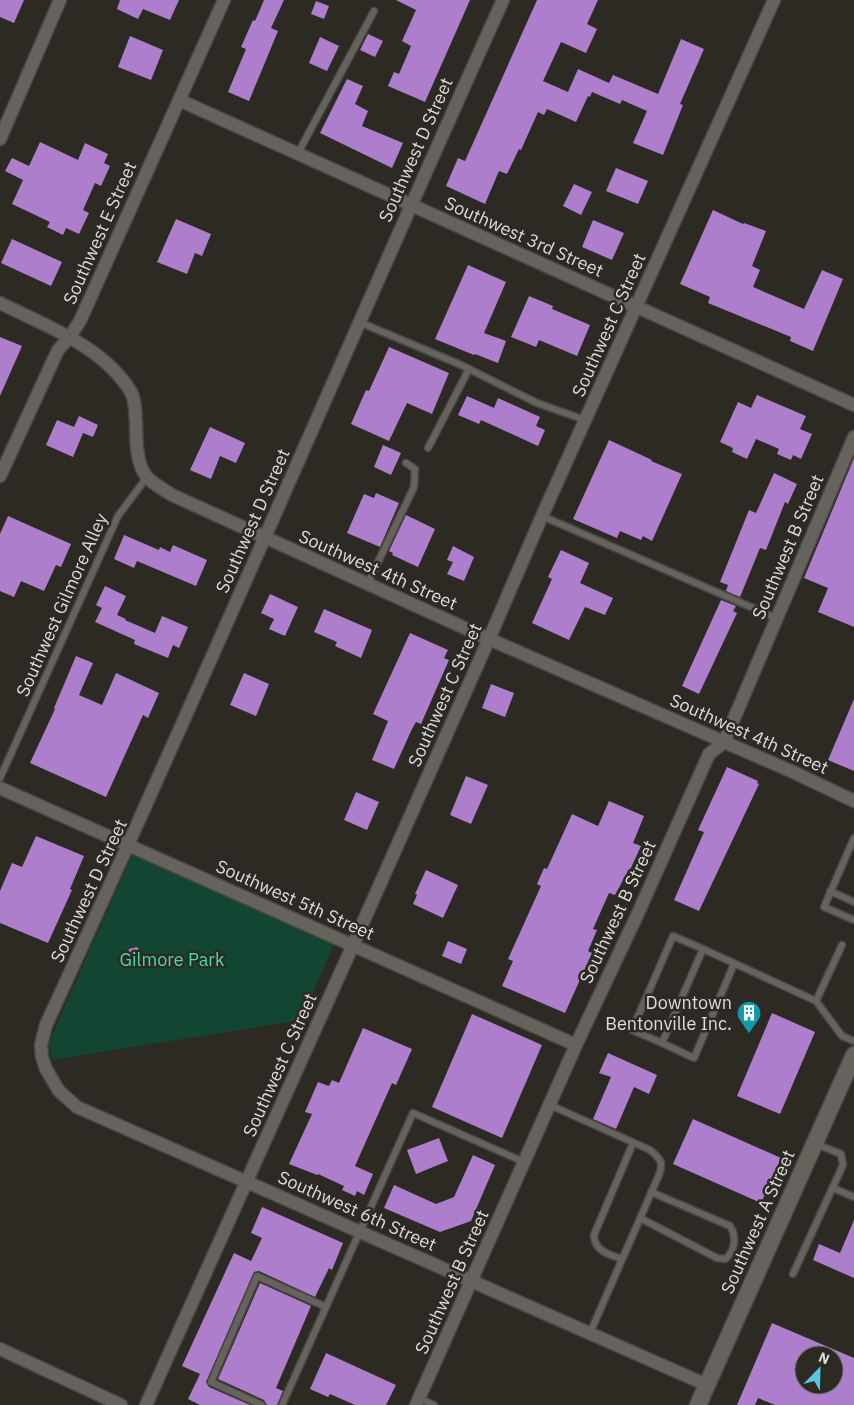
<svg xmlns="http://www.w3.org/2000/svg" width="854" height="1405" font-family="'IBM Plex Sans',sans-serif">
  <style>
    .green { fill: #134533 }
    .building { fill: #ad7ecc; fill-rule: evenodd }
    .lines { fill: none; stroke-linecap: round; stroke-linejoin: round }
    .service-casing { stroke: #494742; stroke-width: 9 }
    .minor-casing { stroke: #494742; stroke-width: 15 }
    .tertiary-casing { stroke: #494742; stroke-width: 19 }
    .service { stroke: #66625c; stroke-width: 6 }
    .minor { stroke: #66625c; stroke-width: 12 }
    .tertiary { stroke: #66625c; stroke-width: 16 }
    .labels { text-anchor: middle; stroke-width: 5; stroke-linejoin: round; paint-order: stroke }
    .street-label { font-size: 18px; fill: #dedcd9; stroke: #2d2a24 }
    .park-label { font-size: 18px; fill: #41dea6; stroke: #2d2a24 }
    .poi-label { font-size: 18px; fill: #dedcd9; stroke: #2d2a24; text-anchor: end }
  </style>
  <rect width="100%" height="100%" fill="#2d2a24"/>
  <!-- green -->
  <polygon class="green" points="132,855 334,944 301,1020 52,1060 49,1042"/>
  <!-- building -->
  <g class="building">
    <polygon points="0,0 24,0 14,23 0,17"/>
    <polygon points="120,0 179,0 170,20 143,9 138,19 117,9"/>
    <polygon points="264,0 284,0 271,28 278,31 249,101 228,92 246,49 241,47 253,20 255,21"/>
    <polygon points="396,0 470,0 425,102 388,86 394,72 399,74 411,46 402,41 416,10"/>
    <polygon points="537,0 598,0 587,24 597,29 586,53 561,42 543,81 568,92 578,69 609,83 613,75 658,94 681,39 704,49 680,104 683,105 663,155 633,143 647,111 622,100 620,104 592,92 590,97 588,96 576,122 547,109 544,115 538,112 521,150 519,149 507,174 499,171 485,204 446,186 458,158 465,161"/>
    <polygon points="316,1 329,6 324,19 311,14"/>
    <polygon points="368,34 383,41 375,57 360,50"/>
    <polygon points="130,36 163,50 151,80 118,67"/>
    <polygon points="320,37 339,46 327,71 309,63"/>
    <polygon points="347,79 363,86 355,104 368,111 362,126 403,143 392,168 320,133"/>
    <polygon points="40,142 78,160 85,143 108,154 104,163 110,166 101,186 95,183 83,210 89,213 79,234 66,228 63,235 47,227 50,222 12,204 23,180 5,171 12,158 29,166"/>
    <polygon points="616,168 648,181 638,204 606,191"/>
    <polygon points="574,184 592,192 581,215 563,206"/>
    <polygon points="713,210 743,224 744,223 766,231 752,266 760,270 753,287 804,309 822,270 843,279 813,351 790,341 791,337 708,303 710,297 680,284"/>
    <polygon points="176,219 211,234 202,256 195,253 187,274 157,262"/>
    <polygon points="593,220 624,233 612,260 582,247"/>
    <polygon points="12,239 62,262 51,286 1,263"/>
    <polygon points="468,265 506,282 484,333 506,341 498,363 475,354 474,355 435,339"/>
    <polygon points="529,296 553,306 552,309 590,325 577,356 539,340 536,347 511,337"/>
    <polygon points="0,337 22,346 0,396"/>
    <polygon points="389,347 449,373 432,414 407,403 389,441 351,424 366,390 369,391"/>
    <polygon points="757,395 806,416 800,429 812,434 801,459 793,455 791,460 777,454 779,449 756,439 747,459 732,452 733,448 720,442 738,402 751,408"/>
    <polygon points="467,396 494,408 498,398 540,417 536,426 545,430 538,446 481,420 479,424 458,415"/>
    <polygon points="79,416 98,425 93,437 83,433 73,457 46,445 57,420 74,427"/>
    <polygon points="210,427 245,443 236,463 220,456 211,479 190,470"/>
    <polygon points="609,440 652,460 651,461 682,474 652,541 643,536 641,540 620,531 617,538 573,519"/>
    <polygon points="383,445 401,453 391,475 374,467"/>
    <polygon points="854,458 854,627 818,612 828,588 804,578"/>
    <polygon points="774,473 797,484 788,504 785,502 766,550 760,548 740,597 726,591 728,585 720,582 749,510 756,513"/>
    <polygon points="376,493 399,503 380,547 347,533 364,494 374,498"/>
    <polygon points="406,515 435,529 418,567 392,555 393,553 389,551"/>
    <polygon points="8,516 71,544 61,567 56,565 44,591 21,581 14,597 0,591 0,534"/>
    <polygon points="124,535 159,550 160,547 170,552 173,545 207,560 196,586 137,561 134,568 114,559"/>
    <polygon points="453,546 474,557 464,581 447,574 453,562 447,560"/>
    <polygon points="561,550 589,563 580,583 613,598 605,615 585,607 569,640 532,623 552,579 548,577"/>
    <polygon points="105,586 126,596 117,615 126,619 125,620 155,633 162,616 188,627 179,648 173,645 168,658 134,644 135,640 95,622 102,608 96,605"/>
    <polygon points="270,594 298,607 285,636 269,629 274,619 261,613"/>
    <polygon points="721,600 736,606 733,611 737,613 699,694 682,686"/>
    <polygon points="324,609 372,630 361,658 335,646 337,642 314,632"/>
    <polygon points="410,633 448,650 444,658 449,660 421,724 416,722 411,731 394,769 372,760 388,721 373,714"/>
    <polygon points="76,656 93,663 79,695 102,705 116,673 159,693 148,718 143,715 106,797 30,763 55,709 54,708"/>
    <polygon points="244,673 269,684 256,716 230,705"/>
    <polygon points="491,684 514,693 505,717 482,708"/>
    <polygon points="854,699 854,771 828,760"/>
    <polygon points="727,767 758,781 757,783 759,784 699,911 674,900 704,832 698,830"/>
    <polygon points="466,776 488,785 471,824 450,815"/>
    <polygon points="356,792 379,802 367,830 344,820"/>
    <polygon points="609,801 644,816 633,843 641,846 630,870 629,869 615,895 609,893 593,929 597,930 588,951 592,953 565,1013 502,986 513,961 508,959 541,886 537,884 544,868 547,869 572,814 598,826"/>
    <polygon points="36,836 84,856 70,889 72,890 48,943 0,923 0,891 12,863 22,867"/>
    <polygon points="426,870 458,885 443,918 413,904 417,895 415,894"/>
    <polygon points="448,941 467,949 461,964 442,956"/>
    <polygon points="137,947 142,953 139,960 132,961 127,955 129,949"/>
    <polygon points="772,1013 815,1032 780,1114 737,1096"/>
    <polygon points="472,1014 542,1045 502,1138 432,1107"/>
    <polygon points="363,1028 412,1049 396,1085 392,1083 355,1166 373,1174 364,1195 357,1191 355,1196 342,1190 344,1186 318,1174 317,1175 289,1164 312,1114 305,1112 318,1082 329,1086 332,1080 339,1083"/>
    <polygon points="608,1053 657,1075 649,1094 634,1087 616,1129 593,1119 611,1077 599,1073"/>
    <polygon points="693,1119 781,1158 761,1203 673,1164"/>
    <polygon points="439,1138 448,1161 416,1174 407,1150"/>
    <polygon points="473,1155 495,1165 471,1221 440,1232 384,1208 394,1185 436,1204 454,1197"/>
    <polygon points="262,1207 343,1243 332,1270 329,1268 315,1297 259,1271 254,1272 206,1382 209,1387 250,1405 200,1405 188,1399 200,1374 182,1366 234,1253 251,1261 262,1238 251,1233"/>
    <polygon points="854,1220 854,1278 813,1260 819,1244 840,1253"/>
    <polygon points="260,1283 311,1306 276,1388 283,1391 277,1405 267,1405 264,1400 218,1379"/>
    <path d="M 772,1323 L 854,1358 L 854,1405 L 775,1405 L 758,1398 L 755,1405 L 737,1405 ZM 804,1355 L 834,1355 L 834,1385 L 804,1385 Z"/>
    <polygon points="326,1353 396,1385 386,1405 355,1405 330,1394 328,1397 310,1389"/>
  </g>
  <g class="lines">
    <defs>
      <g id="service">
        <polyline points="298,153 374,11"/>
        <polyline points="359,322 459,364 537,403 585,420"/>
        <polyline points="428,448 469,369"/>
        <polyline points="542,516 776,618"/>
        <polyline points="368,583 414,487 415,469 406,463"/>
        <polyline points="0,778 118,516 147,477"/>
        <polyline points="854,838 824,907 854,920"/>
        <polyline points="830,891 854,902"/>
        <polyline points="734,964 694,1058 662,1043 703,949 816,1001 842,1036 854,1041"/>
        <polyline points="816,1001 842,945"/>
        <polyline points="662,1043 632,1030 673,936 703,949"/>
        <path d="M 550,1105 L 650,1150 C 660,1159 664,1161 659,1175 L 590,1333"/>
        <polyline points="833,1188 854,1197"/>
        <path d="M 640,1218 L 717,1258 L 725,1259 C 735,1252 737,1236 730,1226 L 651,1192"/>
        <path d="M 622,1259 C 610,1255 594,1251 594,1235 L 633,1143"/>
        <polyline points="793,1274 843,1165 841,1154 816,1144"/>
        <polyline points="419,1398 434,1405"/>
        <polyline points="262,1405 211,1382 257,1276 326,1307"/>
        <polyline points="282,1405 413,1113 524,1162"/>
      </g>
      <g id="minor">
        <path d="M 503,0 C 349,341 203,685 46,1025 L 41,1045 L 42,1057 L 46,1069 L 59,1091 L 77,1107 L 707,1385"/>
        <polyline points="179,100 854,405"/>
        <polyline points="0,139 60,0"/>
        <path d="M 0,303 C 46,326 103,346 131,392 C 136,401 135,412 136,422 C 136,438 136,465 147,477 C 153,484 163,489 172,495 L 489,639 L 793,772 L 854,801"/>
        <polyline points="0,476 58,350 69,338 80,321 224,0"/>
        <polyline points="0,788 576,1045"/>
        <polyline points="0,1349 121,1405"/>
        <polyline points="146,1405 353,945 489,639 542,516 774,0"/>
        <polyline points="416,1405 576,1045 639,911 709,754 724,742 854,437"/>
      </g>
      <polyline id="tertiary" points="698,1405 854,1055"/>
    </defs>
    <!-- service casing -->
    <use href="#service" class="service-casing"/>
    <!-- minor casing -->
    <use href="#minor" class="minor-casing"/>
    <!-- tertiary casing -->
    <use href="#tertiary" class="tertiary-casing"/>
    <!-- service -->
    <use href="#service" class="service"/>
    <!-- minor -->
    <use href="#minor" class="minor"/>
    <!-- tertiary -->
    <use href="#tertiary" class="tertiary"/>
  </g>
  <!-- icons -->
  <defs>
    <symbol id="building-pin" viewBox="-11 -11 22 30"><path d="M0 17L-7.5 6A9.5 9.5 0 1 1 7.5 6Z" fill="#0f9aa8" stroke="#2d2a24"/><path d="M-4-6H4V6H1V3H-1V6H-4ZM-2.5-4.3h1.7v1.8h-1.7ZM.8-4.3h1.7v1.8H.8ZM-2.5-1h1.7V.8h-1.7ZM.8-1h1.7V.8H.8Z" fill="#fff"/></symbol>
  </defs>
  <g fill-rule="evenodd">
    <use href="#building-pin" x="735" y="999" width="28" height="38"/>
  </g>
  <g class="labels">
    <!-- street labels -->
    <g class="street-label">
      <text transform="translate(416 150) rotate(-66)" y="6">Southwest D Street</text>
      <text transform="translate(100 233) rotate(-66)" y="6">Southwest E Street</text>
      <text transform="translate(524 237) rotate(24)" y="6">Southwest 3rd Street</text>
      <text transform="translate(609 325) rotate(-66)" y="6">Southwest C Street</text>
      <text transform="translate(253 521) rotate(-66)" y="6">Southwest D Street</text>
      <text transform="translate(788 547) rotate(-67)" y="6">Southwest B Street</text>
      <text transform="translate(378 570) rotate(24)" y="6">Southwest 4th Street</text>
      <text transform="translate(62 605) rotate(-66)" y="6">Southwest Gilmore Alley</text>
      <text transform="translate(445 695) rotate(-66)" y="6">Southwest C Street</text>
      <text transform="translate(749 734) rotate(24)" y="6">Southwest 4th Street</text>
      <text transform="translate(89 891) rotate(-65)" y="6">Southwest D Street</text>
      <text transform="translate(295 900) rotate(24)" y="6">Southwest 5th Street</text>
      <text transform="translate(618 912) rotate(-65)" y="6">Southwest B Street</text>
      <text transform="translate(280 1065) rotate(-66)" y="6">Southwest C Street</text>
      <text transform="translate(357 1211) rotate(24)" y="6">Southwest 6th Street</text>
      <text transform="translate(758 1222) rotate(-66)" y="6">Southwest A Street</text>
      <text transform="translate(452 1282) rotate(-66)" y="6">Southwest B Street</text>
    </g>
    <!-- park labels -->
    <g class="park-label">
      <text x="172" y="966">Gilmore Park</text>
    </g>
    <!-- poi labels -->
    <g class="poi-label">
      <text x="732" y="1009">Downtown<tspan x="732" dy="21">Bentonville Inc.</tspan></text>
    </g>
  </g>
  <!-- north arrow -->
  <g transform="translate(819 1370) rotate(23)"><circle r="24" fill="#2d2a24" stroke="#74716c"/>
  <path d="M0-4L9 19L0 12L-9 19Z" fill="#56c9e1"/>
  <text y="-8" font-size="14" font-weight="bold" text-anchor="middle" fill="#dedcd9">N</text>
  </g>
</svg>
